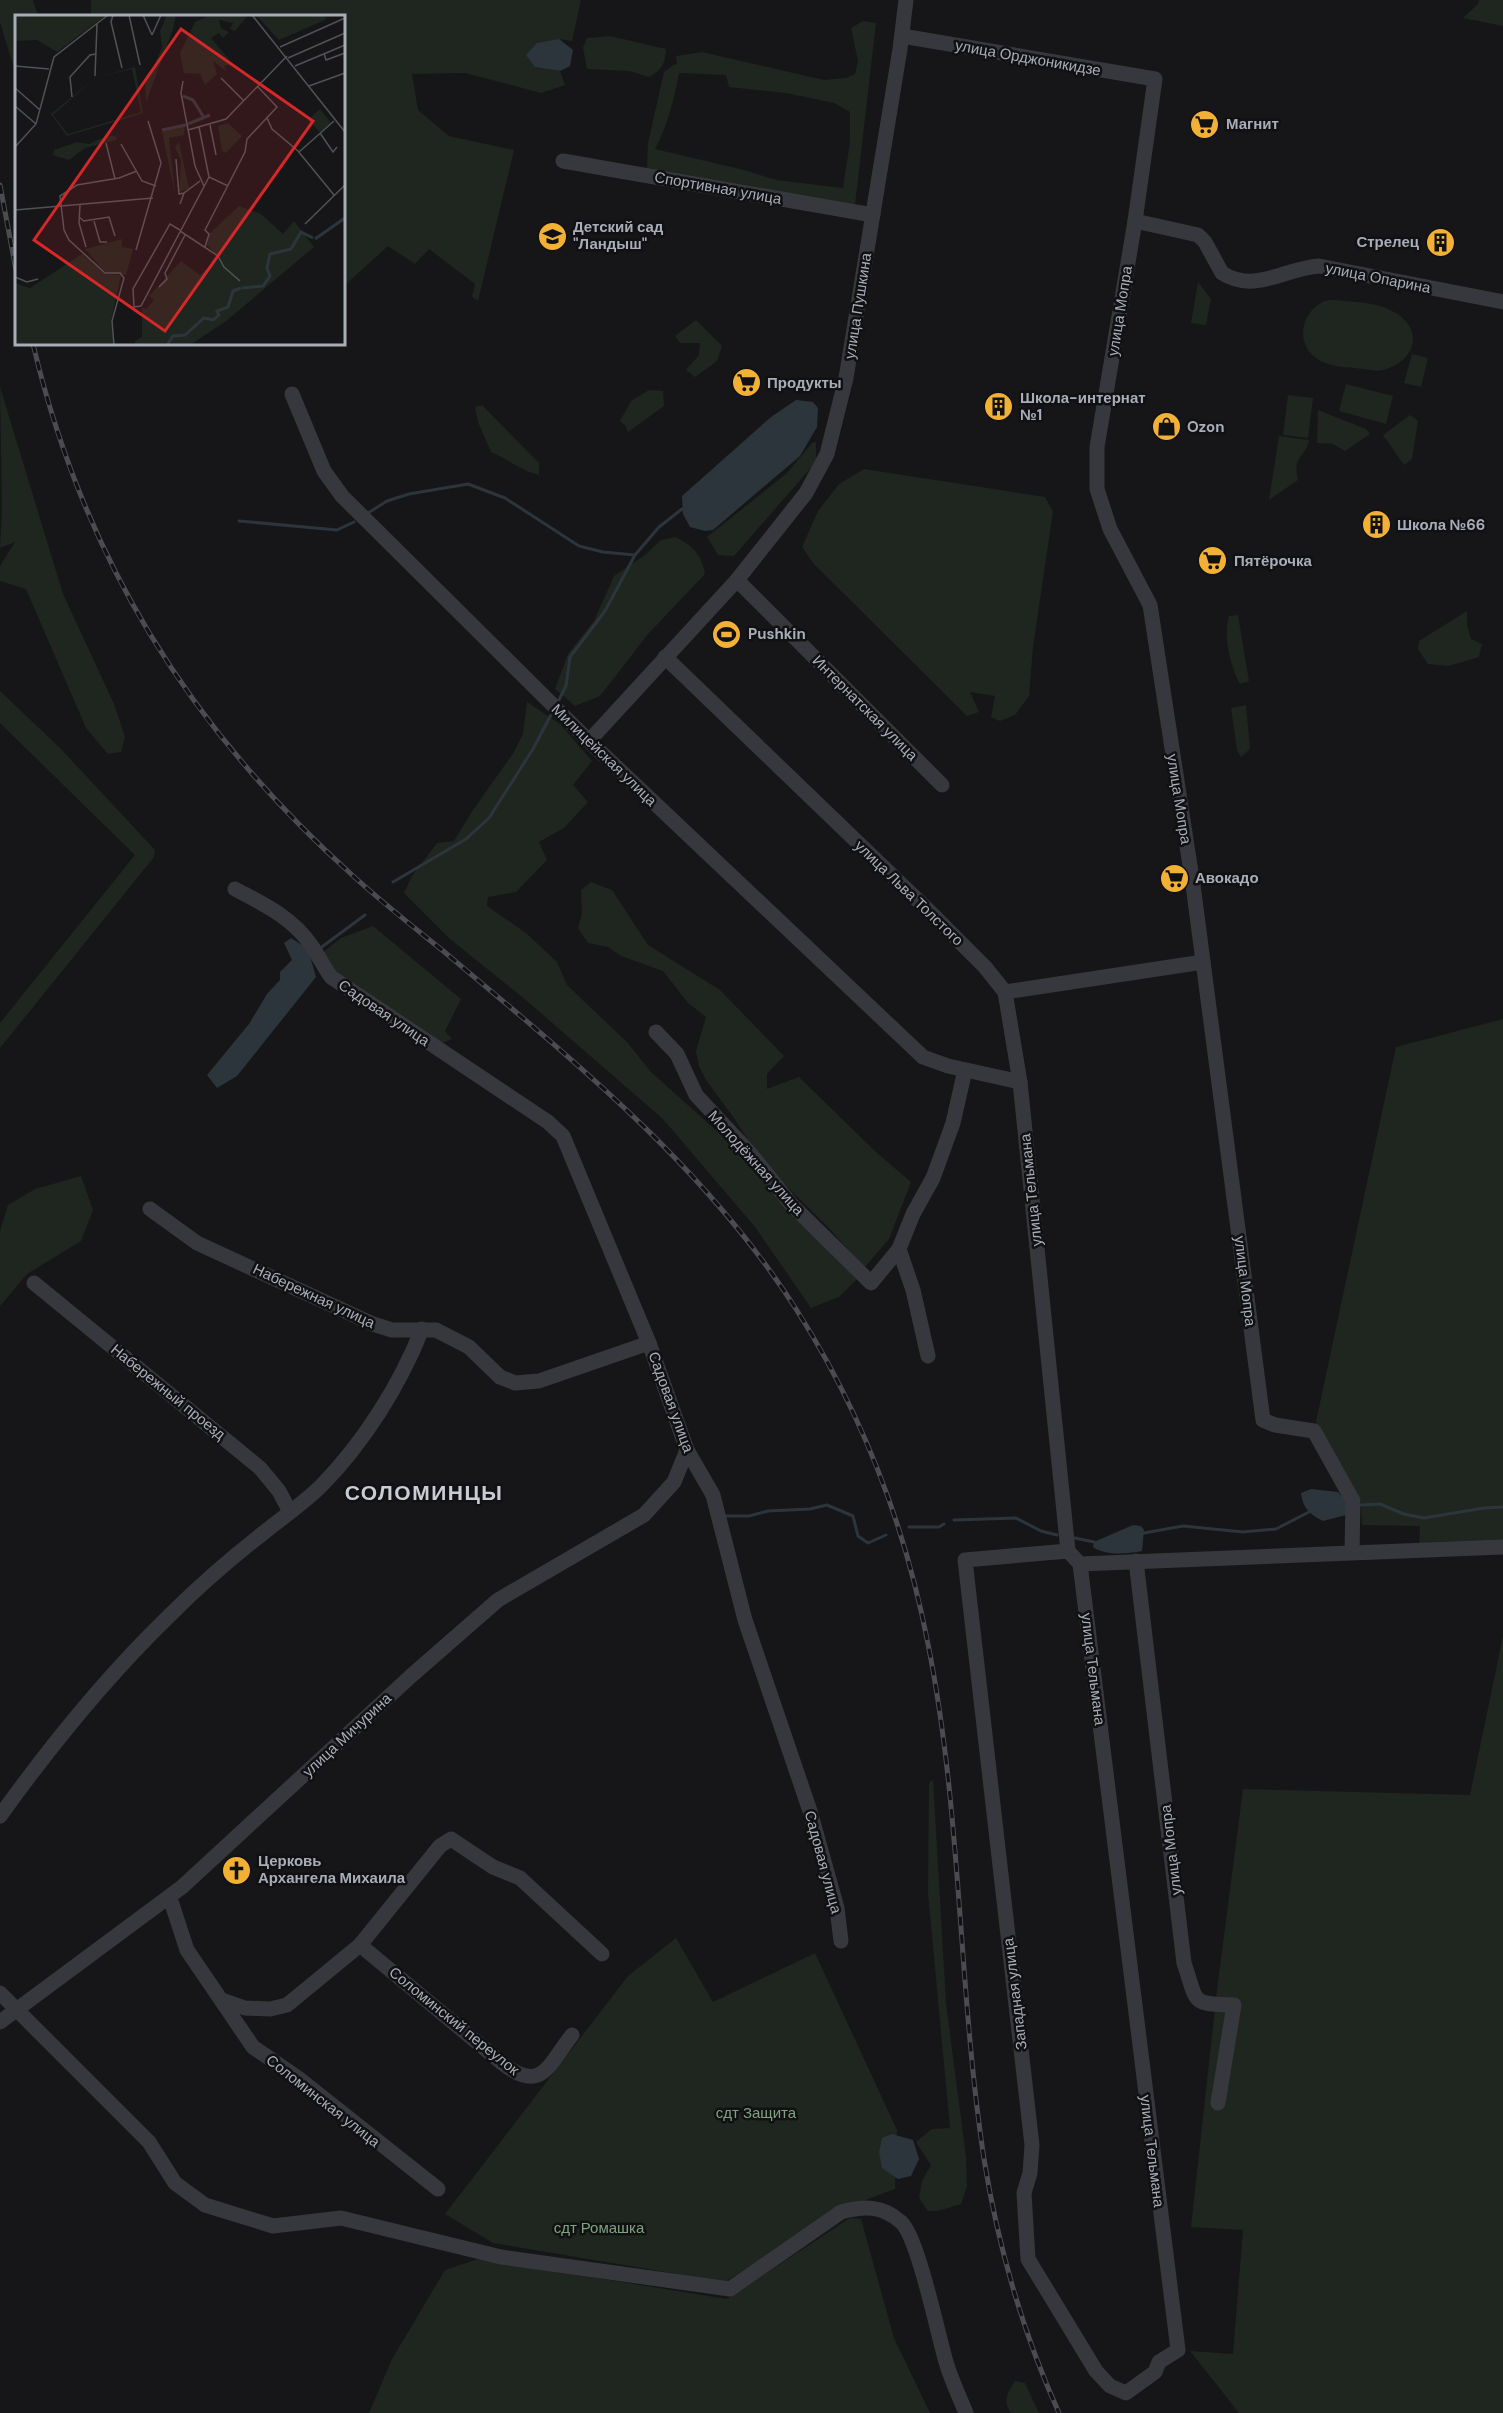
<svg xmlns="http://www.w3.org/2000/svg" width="1503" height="2413" font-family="'DM Sans',sans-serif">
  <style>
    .green { fill: #1e261f; fill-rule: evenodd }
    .water { fill: #2c353c }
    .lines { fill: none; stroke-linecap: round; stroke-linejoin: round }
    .stream { stroke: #2c353c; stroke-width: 3 }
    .minor { stroke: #37383d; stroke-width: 15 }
    .rail-casing { stroke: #4a4c52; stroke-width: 5 }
    .rail { stroke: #111113; stroke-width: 3; stroke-dasharray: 9; stroke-linecap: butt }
    .labels { text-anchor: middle; stroke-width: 5; stroke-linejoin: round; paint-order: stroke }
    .street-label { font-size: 15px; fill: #a8adb8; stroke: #111113 }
    .poi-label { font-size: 15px; font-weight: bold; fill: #a8adb8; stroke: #111113; text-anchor: start }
    .park-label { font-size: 15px; fill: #7fa381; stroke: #111113 }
    .district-label { font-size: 21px; font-weight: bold; letter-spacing: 1.5px; fill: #c9ccd4; stroke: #111113 }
    .inset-river { fill: none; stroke: #2c353c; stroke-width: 3 }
    .inset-road { fill: none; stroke: #505258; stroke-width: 1.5 }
    .view { fill: #d62828; fill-opacity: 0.15; stroke: #d62828; stroke-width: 3 }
    .inset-edge { fill: none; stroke: #a8adb8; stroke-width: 3 }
  </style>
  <rect width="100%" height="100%" fill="#161618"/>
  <!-- green -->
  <g class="green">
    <polygon points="0,0 33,0 38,16 16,16 16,75 0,22"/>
    <polygon points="91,0 581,0 572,41 559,39 535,67 560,71 565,85 541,93 465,73 412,74 418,110 449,136 514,150 478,301 472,297 475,284 429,249 415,264 388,246 344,286 344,16 91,16"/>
    <polygon points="1479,0 1503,0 1503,26 1463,18 1478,4"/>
    <path d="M 863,21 L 876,23 L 855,205 L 647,169 L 648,143 L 664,72 L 675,64 L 677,65 L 676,56 L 702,52 L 824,80 L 846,78 L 855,74 L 858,61 L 851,28 ZM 679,73 L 726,75 L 729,87 L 786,93 L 834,103 L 850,112 L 850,142 L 843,188 L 776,180 L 744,170 L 655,149 C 668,125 674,99 679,73 Z"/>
    <path d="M 610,36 L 666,49 C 665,64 662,70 649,77 L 629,71 L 587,69 L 583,48 L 587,38 Z"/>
    <polygon points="1198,282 1211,299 1206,325 1191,323"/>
    <path d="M 1336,300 C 1354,302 1374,302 1390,310 C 1425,326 1418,361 1383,370 C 1375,372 1364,369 1355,368 C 1343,367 1326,366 1316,358 C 1296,344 1300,313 1323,302 C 1326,300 1332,300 1336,300 Z"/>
    <polygon points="696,320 722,346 717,361 695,377 686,370 699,355 700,343 680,343 675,336"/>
    <polygon points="1412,354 1428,358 1421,387 1404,383"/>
    <polygon points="1346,384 1393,396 1386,424 1339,411"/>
    <polygon points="0,387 63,594 114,704 125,737 121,752 108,754 86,728 26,589 0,581 0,566 15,542 0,548 2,510"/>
    <polygon points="649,390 663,391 664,406 628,432 625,425 620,421 631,401"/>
    <polygon points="1288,395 1313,398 1308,438 1283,435"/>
    <path d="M 482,405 L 539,463 L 539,475 C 521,471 508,459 491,452 L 478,422 L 475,407 Z"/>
    <polygon points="1318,410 1366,429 1370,434 1345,451 1333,444 1317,443"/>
    <polygon points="1410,415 1418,421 1412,459 1404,465 1383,435"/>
    <path d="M 1279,436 L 1309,440 C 1306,457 1292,456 1298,480 L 1269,500 Z"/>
    <polygon points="816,442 816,462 734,556 718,555 707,537 787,473 812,443"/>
    <polygon points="864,469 1045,497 1053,511 1033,647 1029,696 1015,715 1000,721 991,717 995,696 970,692 979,712 967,716 813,563 802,547 818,511 839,484"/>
    <path d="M 675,537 C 692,545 702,554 705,574 L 648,634 L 600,696 L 575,706 L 555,689 L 568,654 L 594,621 L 614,576 L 645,555 L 661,540 Z"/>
    <polygon points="1467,611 1467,625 1471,639 1482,644 1479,657 1449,666 1428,664 1418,649 1419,641"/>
    <path d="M 1238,615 L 1249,681 L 1240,684 C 1230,666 1223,636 1229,616 Z"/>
    <polygon points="0,691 60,748 155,850 154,857 0,1048 0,1023 135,855 0,723"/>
    <polygon points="527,702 560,724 592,761 573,785 588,802 564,828 539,842 547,860 516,892 488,897 487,906 526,933 557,962 567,985 627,1042 651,1072 728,1141 858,1278 839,1297 811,1308 755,1227 663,1119 527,1001 450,939 404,893 412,876 437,843 454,841 473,810 514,752 523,734"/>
    <polygon points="1246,705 1250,749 1241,757 1237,750 1231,708"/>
    <polygon points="591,882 612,890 648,945 720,990 784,1056 767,1074 767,1089 799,1077 877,1153 911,1182 889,1239 864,1268 828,1227 760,1160 736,1121 706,1080 699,1066 696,1051 706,1017 688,1003 663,971 621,956 608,947 588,943 578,928 582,914 581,890"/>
    <polygon points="373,926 461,999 445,1031 452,1039 440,1044 337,974 321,954 341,938"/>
    <polygon points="1503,1019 1503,1553 1419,1550 1420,1526 1362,1525 1361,1501 1314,1431 1396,1047"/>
    <polygon points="81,1176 93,1210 81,1241 27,1274 0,1306 0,1231 8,1205 35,1189"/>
    <polygon points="1503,1636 1503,2413 1239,2413 1190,2351 1233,2354 1243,2230 1191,2227 1217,1990 1243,1789 1470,1795"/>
    <polygon points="933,1780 946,2003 966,2157 967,2186 961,2204 938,2211 928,2211 919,2198 922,2181 931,2165 916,2142 932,2129 950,2128 928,1893 929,1783"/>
    <polygon points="676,1938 713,2002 815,1953 897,2130 895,2189 841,2209 725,2282 493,2243 445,2214 628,1976"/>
    <polygon points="850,2218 861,2219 894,2338 930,2413 369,2413 392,2359 445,2270 478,2259 727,2299"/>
    <path d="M 1015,2381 L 1025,2383 L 1039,2413 L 1011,2413 C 1002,2401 1008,2392 1015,2381 Z"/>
  </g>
  <!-- water -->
  <g class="water">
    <polygon points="559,39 573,50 570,66 560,71 535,67 526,55 537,43"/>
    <polygon points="796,400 813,402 818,408 817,427 800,456 713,530 705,531 690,527 683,514 682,496 771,417"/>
    <polygon points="291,938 308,949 316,977 237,1076 217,1088 207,1075 249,1024 267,994 280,980 280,972 292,960 284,943"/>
    <path d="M 1311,1489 L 1338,1492 L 1346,1501 L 1346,1515 L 1323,1521 C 1310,1514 1303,1509 1301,1493 Z"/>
    <path d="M 1133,1525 L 1141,1526 L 1144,1530 L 1142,1551 C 1127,1554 1106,1556 1093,1547 L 1094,1542 Z"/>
    <polygon points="892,2134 913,2140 919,2159 911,2176 898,2179 882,2168 879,2152 882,2138"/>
  </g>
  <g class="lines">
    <!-- stream -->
    <g class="stream">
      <polyline points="368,513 387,501 409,494 468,484 505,498 579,546 603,552 635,555"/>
      <polyline points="239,521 337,530 354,522"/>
      <polyline points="557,704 566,686 570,657 605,611 635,555 659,527 682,509"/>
      <polyline points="393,882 466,839 489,818 533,749 552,713"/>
      <polyline points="319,949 365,915"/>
      <polyline points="1361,1505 1380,1504 1404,1514 1424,1518 1484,1508 1503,1507"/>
      <polyline points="726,1516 749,1516 768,1511 810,1509 827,1505 853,1516 858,1536 868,1543 886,1535"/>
      <polyline points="954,1520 1016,1518 1041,1531 1057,1535"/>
      <polyline points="909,1527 939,1527 944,1524"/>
      <polyline points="1144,1533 1183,1526 1243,1532 1276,1529 1309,1512"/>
      <polyline points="1075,1538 1094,1542"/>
    </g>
    <!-- minor -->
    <g class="minor">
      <polyline points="902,36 1155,79 1135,221 1097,447 1097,489 1110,529 1150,605 1193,885 1263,1420 1275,1425 1314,1431 1353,1501 1352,1552"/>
      <polyline points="563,161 873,215"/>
      <path d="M 1135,221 L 1198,235 L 1205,242 L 1222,273 C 1255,294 1285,268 1319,266 L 1503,302"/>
      <polyline points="292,394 324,471 342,496 589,741 923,1057 948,1066 1020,1082"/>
      <polyline points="737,580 942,785"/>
      <polyline points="665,657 930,912 985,967 1005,992 1203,962"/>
      <polyline points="589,741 737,580 806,493 827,454 846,378 900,49 906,0"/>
      <path d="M 235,889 C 263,904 292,917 311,945 C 318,955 324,967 331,977 L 548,1122 L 563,1136 L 649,1343 L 687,1450 L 713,1495 L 745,1620 L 810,1811 L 837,1908 L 841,1941"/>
      <polyline points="1005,992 1020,1082 1068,1551 1080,1564 1178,2350 1159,2362 1155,2372 1126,2393 1110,2386 1096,2371 1028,2259 1024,2193 1030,2173 1032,2145 965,1560 1068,1551"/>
      <polyline points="656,1032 677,1054 696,1095 750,1153 791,1204 871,1283 899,1249"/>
      <polyline points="150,1209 197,1243 373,1324 392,1330 436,1330 469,1347 500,1377 515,1383 539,1381 649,1343"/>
      <polyline points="34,1283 260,1468 279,1491 290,1512"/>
      <polyline points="928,1356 913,1290 899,1249 913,1214 933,1178 953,1123 965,1070"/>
      <path d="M 1136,1561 L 1184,1963 C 1198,2004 1190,2004 1234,2005 L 1218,2103"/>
      <polyline points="1080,1564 1503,1547"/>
      <path d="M 0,1816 C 51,1745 107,1676 170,1615 C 199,1586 230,1559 262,1534 C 282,1518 304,1503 322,1485 C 364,1442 400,1385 422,1329"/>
      <polyline points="170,1898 187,1950 253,2047 298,2078 438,2189"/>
      <path d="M 360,1945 L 502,2063 C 541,2094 548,2066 572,2035"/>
      <path d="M 0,1993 L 149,2142 L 175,2183 L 205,2205 L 273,2226 L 341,2218 L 501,2257 L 730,2289 L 841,2212 C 864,2206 882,2205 901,2222 C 918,2237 938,2335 946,2362 C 951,2379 959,2396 966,2413"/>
      <polyline points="222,2000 245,2008 270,2009 287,2005 360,1945 440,1846 451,1839 493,1867 520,1878 602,1954"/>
      <polyline points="0,2022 182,1887 411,1676 498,1600 644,1515 674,1482 687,1450"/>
    </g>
    <defs>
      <g id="rail">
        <polyline points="0,185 16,270"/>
        <path d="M 33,344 C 83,556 188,727 350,873 C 379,900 411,925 442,950 C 572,1059 704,1165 796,1309 C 861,1411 905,1525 928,1644 C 962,1814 958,1988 984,2159 C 998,2246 1023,2333 1059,2413"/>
      </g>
    </defs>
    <!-- rail casing -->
    <use href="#rail" class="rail-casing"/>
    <!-- rail -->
    <use href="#rail" class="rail"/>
  </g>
  <!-- icons -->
  <defs>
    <symbol id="supermarket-disc" viewBox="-11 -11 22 22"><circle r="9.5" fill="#f2b134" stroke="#111113"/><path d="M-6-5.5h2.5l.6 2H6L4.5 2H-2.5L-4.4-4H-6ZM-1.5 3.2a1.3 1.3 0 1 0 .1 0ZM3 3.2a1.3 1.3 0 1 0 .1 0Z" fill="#111"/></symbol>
    <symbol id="school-disc" viewBox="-11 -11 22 22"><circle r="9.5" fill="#f2b134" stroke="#111113"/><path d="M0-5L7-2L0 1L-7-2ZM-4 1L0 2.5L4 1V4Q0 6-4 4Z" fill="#111"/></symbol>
    <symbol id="building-disc" viewBox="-11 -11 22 22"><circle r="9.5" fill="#f2b134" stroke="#111113"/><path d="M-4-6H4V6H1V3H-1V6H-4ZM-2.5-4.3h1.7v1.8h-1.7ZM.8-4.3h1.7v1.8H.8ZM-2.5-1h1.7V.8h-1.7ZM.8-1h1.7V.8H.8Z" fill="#111"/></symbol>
    <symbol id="shop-disc" viewBox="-11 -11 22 22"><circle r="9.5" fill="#f2b134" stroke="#111113"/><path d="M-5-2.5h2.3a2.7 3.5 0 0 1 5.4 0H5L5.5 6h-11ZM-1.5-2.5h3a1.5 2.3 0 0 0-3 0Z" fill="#111"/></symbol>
    <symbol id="stadium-disc" viewBox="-11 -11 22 22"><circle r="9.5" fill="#f2b134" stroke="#111113"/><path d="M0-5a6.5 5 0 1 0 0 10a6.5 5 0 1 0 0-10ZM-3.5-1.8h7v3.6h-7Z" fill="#111"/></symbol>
    <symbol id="church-disc" viewBox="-11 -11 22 22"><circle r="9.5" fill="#f2b134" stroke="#111113"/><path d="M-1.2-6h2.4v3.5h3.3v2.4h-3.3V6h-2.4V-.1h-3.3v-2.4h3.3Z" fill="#111"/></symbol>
  </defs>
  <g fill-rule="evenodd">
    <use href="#supermarket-disc" x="1188" y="108" width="33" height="33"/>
    <use href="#school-disc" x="536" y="220" width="33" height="33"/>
    <use href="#building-disc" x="1424" y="226" width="33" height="33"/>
    <use href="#supermarket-disc" x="730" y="366" width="33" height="33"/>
    <use href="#building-disc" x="982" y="390" width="33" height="33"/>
    <use href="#shop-disc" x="1150" y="410" width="33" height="33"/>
    <use href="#building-disc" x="1360" y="508" width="33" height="33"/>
    <use href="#supermarket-disc" x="1196" y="544" width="33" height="33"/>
    <use href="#stadium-disc" x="710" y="618" width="33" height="33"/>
    <use href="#supermarket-disc" x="1158" y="862" width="33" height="33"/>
    <use href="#church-disc" x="220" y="1854" width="33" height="33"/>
  </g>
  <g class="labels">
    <!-- street labels -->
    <g class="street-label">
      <text transform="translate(1028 58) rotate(10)" y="5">улица Орджоникидзе</text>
      <text transform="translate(718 188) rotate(10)" y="5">Спортивная улица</text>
      <text transform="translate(1378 278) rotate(11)" y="5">улица Опарина</text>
      <text transform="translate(858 306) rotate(-81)" y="5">улица Пушкина</text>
      <text transform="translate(1120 311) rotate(-81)" y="5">улица Мопра</text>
      <text transform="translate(865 708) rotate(45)" y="5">Интернатская улица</text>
      <text transform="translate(604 755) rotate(44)" y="5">Милицейская улица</text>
      <text transform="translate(1179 799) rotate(81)" y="5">улица Мопра</text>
      <text transform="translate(909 893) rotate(44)" y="5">улица Льва Толстого</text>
      <text transform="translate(384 1013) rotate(34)" y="5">Садовая улица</text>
      <text transform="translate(756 1163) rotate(48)" y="5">Молодёжная улица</text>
      <text transform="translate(1031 1190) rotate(-96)" y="5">улица Тельмана</text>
      <text transform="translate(1245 1281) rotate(83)" y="5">улица Мопра</text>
      <text transform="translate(314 1296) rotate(25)" y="5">Набережная улица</text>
      <text transform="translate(168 1392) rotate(39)" y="5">Набережный проезд</text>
      <text transform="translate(671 1402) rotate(70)" y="5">Садовая улица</text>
      <text transform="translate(1093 1669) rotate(83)" y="5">улица Тельмана</text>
      <text transform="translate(347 1735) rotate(-43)" y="5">улица Мичурина</text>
      <text transform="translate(1171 1850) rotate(-97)" y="5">улица Мопра</text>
      <text transform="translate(823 1862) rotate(75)" y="5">Садовая улица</text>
      <text transform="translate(1015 1994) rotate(-97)" y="5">Западная улица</text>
      <text transform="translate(454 2021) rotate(39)" y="5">Соломинский переулок</text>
      <text transform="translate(323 2101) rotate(38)" y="5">Соломинская улица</text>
      <text transform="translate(1152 2151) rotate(83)" y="5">улица Тельмана</text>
    </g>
    <!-- poi labels -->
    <g class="poi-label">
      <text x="1226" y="129">Магнит</text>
      <text x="573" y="232">Детский сад<tspan x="573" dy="17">"Ландыш"</tspan></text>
      <text x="1419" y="247" text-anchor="end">Стрелец</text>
      <text x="767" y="388">Продукты</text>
      <text x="1020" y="403">Школа-интернат<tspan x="1020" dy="17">№1</tspan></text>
      <text x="1187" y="432">Ozon</text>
      <text x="1397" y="530">Школа №66</text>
      <text x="1234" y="566">Пятёрочка</text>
      <text x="748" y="639">Pushkin</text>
      <text x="1195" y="883">Авокадо</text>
      <text x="258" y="1866">Церковь<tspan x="258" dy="17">Архангела Михаила</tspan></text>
    </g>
    <!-- park labels -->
    <g class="park-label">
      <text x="756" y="2118">сдт Защита</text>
      <text x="599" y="2233">сдт Ромашка</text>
    </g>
    <!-- district labels -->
    <g class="district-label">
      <text x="424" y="1500">СОЛОМИНЦЫ</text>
    </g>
  </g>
  <!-- overview -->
  <g transform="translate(15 15)">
    <rect width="330" height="330" fill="#161618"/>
    <path d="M 0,0 L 91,0 L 42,37 L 22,25 L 0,26 ZM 152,0 L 161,0 L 158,14 L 131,87 L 130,64 L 134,62 L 131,60 L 136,59 L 147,32 L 145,16 ZM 196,0 L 233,0 L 220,16 L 215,14 L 218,8 L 204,5 L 206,13 L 214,17 L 208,23 L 204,18 L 196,23 L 218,49 L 209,51 L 211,56 L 198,46 L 202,59 L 190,70 L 185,59 L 169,58 L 165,38 L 180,7 ZM 241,0 L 308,0 L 312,4 L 264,25 ZM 120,52 L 128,98 L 52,121 L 36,99 L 78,65 L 38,100 L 53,119 L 126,97 L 117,54 L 80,63 ZM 305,94 L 316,108 L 305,117 L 293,105 ZM 170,108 L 169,120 L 154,123 L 160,179 L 147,117 ZM 213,108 L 227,121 L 211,138 L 207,136 L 203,111 ZM 94,120 L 102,122 L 101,125 L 70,133 L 54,145 L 38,140 L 39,135 L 62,127 L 74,129 ZM 164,127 L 174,173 L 164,177 L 166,146 L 160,132 ZM 224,191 L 246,199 L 268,219 L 279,206 L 299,232 L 210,307 L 175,330 L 120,330 L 120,326 L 127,322 L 127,292 L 131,294 L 139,285 L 134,281 L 166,246 L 185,260 L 204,243 L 192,230 L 194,219 ZM 107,224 L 107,232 L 118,234 L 111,260 L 90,257 L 70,234 ZM 67,239 L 90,259 L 106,260 L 96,306 L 99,330 L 0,330 L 0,268 L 15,273 Z" fill="#1e261f"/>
    <path class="inset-river" d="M 168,81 L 178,85 L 188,101M 173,109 L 195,100M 147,115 L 171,110M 300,224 L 330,203M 227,273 L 248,271 L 255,261 L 252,253 L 255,239 L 276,234 L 286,217 L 298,223M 152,330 L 158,321 L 170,320 L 189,303 L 198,305 L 204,300 L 202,296 L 213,292 L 218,276 L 226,273"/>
    <path class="inset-road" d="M 98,0 L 96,7 L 107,53M 114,0 L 125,50M 128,0 L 137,20M 237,0 L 330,117M 137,20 L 146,0M 265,32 L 330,3M 309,38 L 311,45 L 330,38M 273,43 L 330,18M 0,51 L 34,54M 280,51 L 330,30M 80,61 L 82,9M 206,63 L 229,86M 168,66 L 166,78 L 180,151 L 189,171M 294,71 L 330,58M 0,73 L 25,95M 57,82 L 55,62 L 75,40 L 81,39M 0,91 L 21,109M 252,103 L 257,114 L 283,136 L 319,180M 195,110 L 201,140M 184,112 L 194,162 L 213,171M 173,115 L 211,104 L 272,41M 305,118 L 318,137 L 322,132M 91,128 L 100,164M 106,129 L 127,166 L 141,171M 0,132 L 21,109 L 39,42 L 93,0M 284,137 L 319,106M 161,144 L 164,179 L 169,178M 165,189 L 169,178 L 185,166M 65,190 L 64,208 L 71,232M 0,195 L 138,183M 64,202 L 69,206 L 94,202 L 100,221M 79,206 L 85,227 L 92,227M 290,209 L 330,170M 165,215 L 155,209 L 118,274 L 119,292 L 126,291 L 194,162M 165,216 L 203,241 L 209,252 L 225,266M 190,232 L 194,219 L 190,215 L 230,137 L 232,124 L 262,92 L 243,72M 121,235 L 146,148 L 133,106M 0,262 L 12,267 L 23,264M 144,272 L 152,264 L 150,258 L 170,220M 99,330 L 97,306 L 109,263 L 105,258 L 90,258 L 54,225 L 49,215 L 45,181 L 62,170 L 104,163 L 122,156"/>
    <path class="view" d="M 166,14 L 298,106 L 150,316 L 19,225 Z"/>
    <rect width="330" height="330" class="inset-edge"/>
  </g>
</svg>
